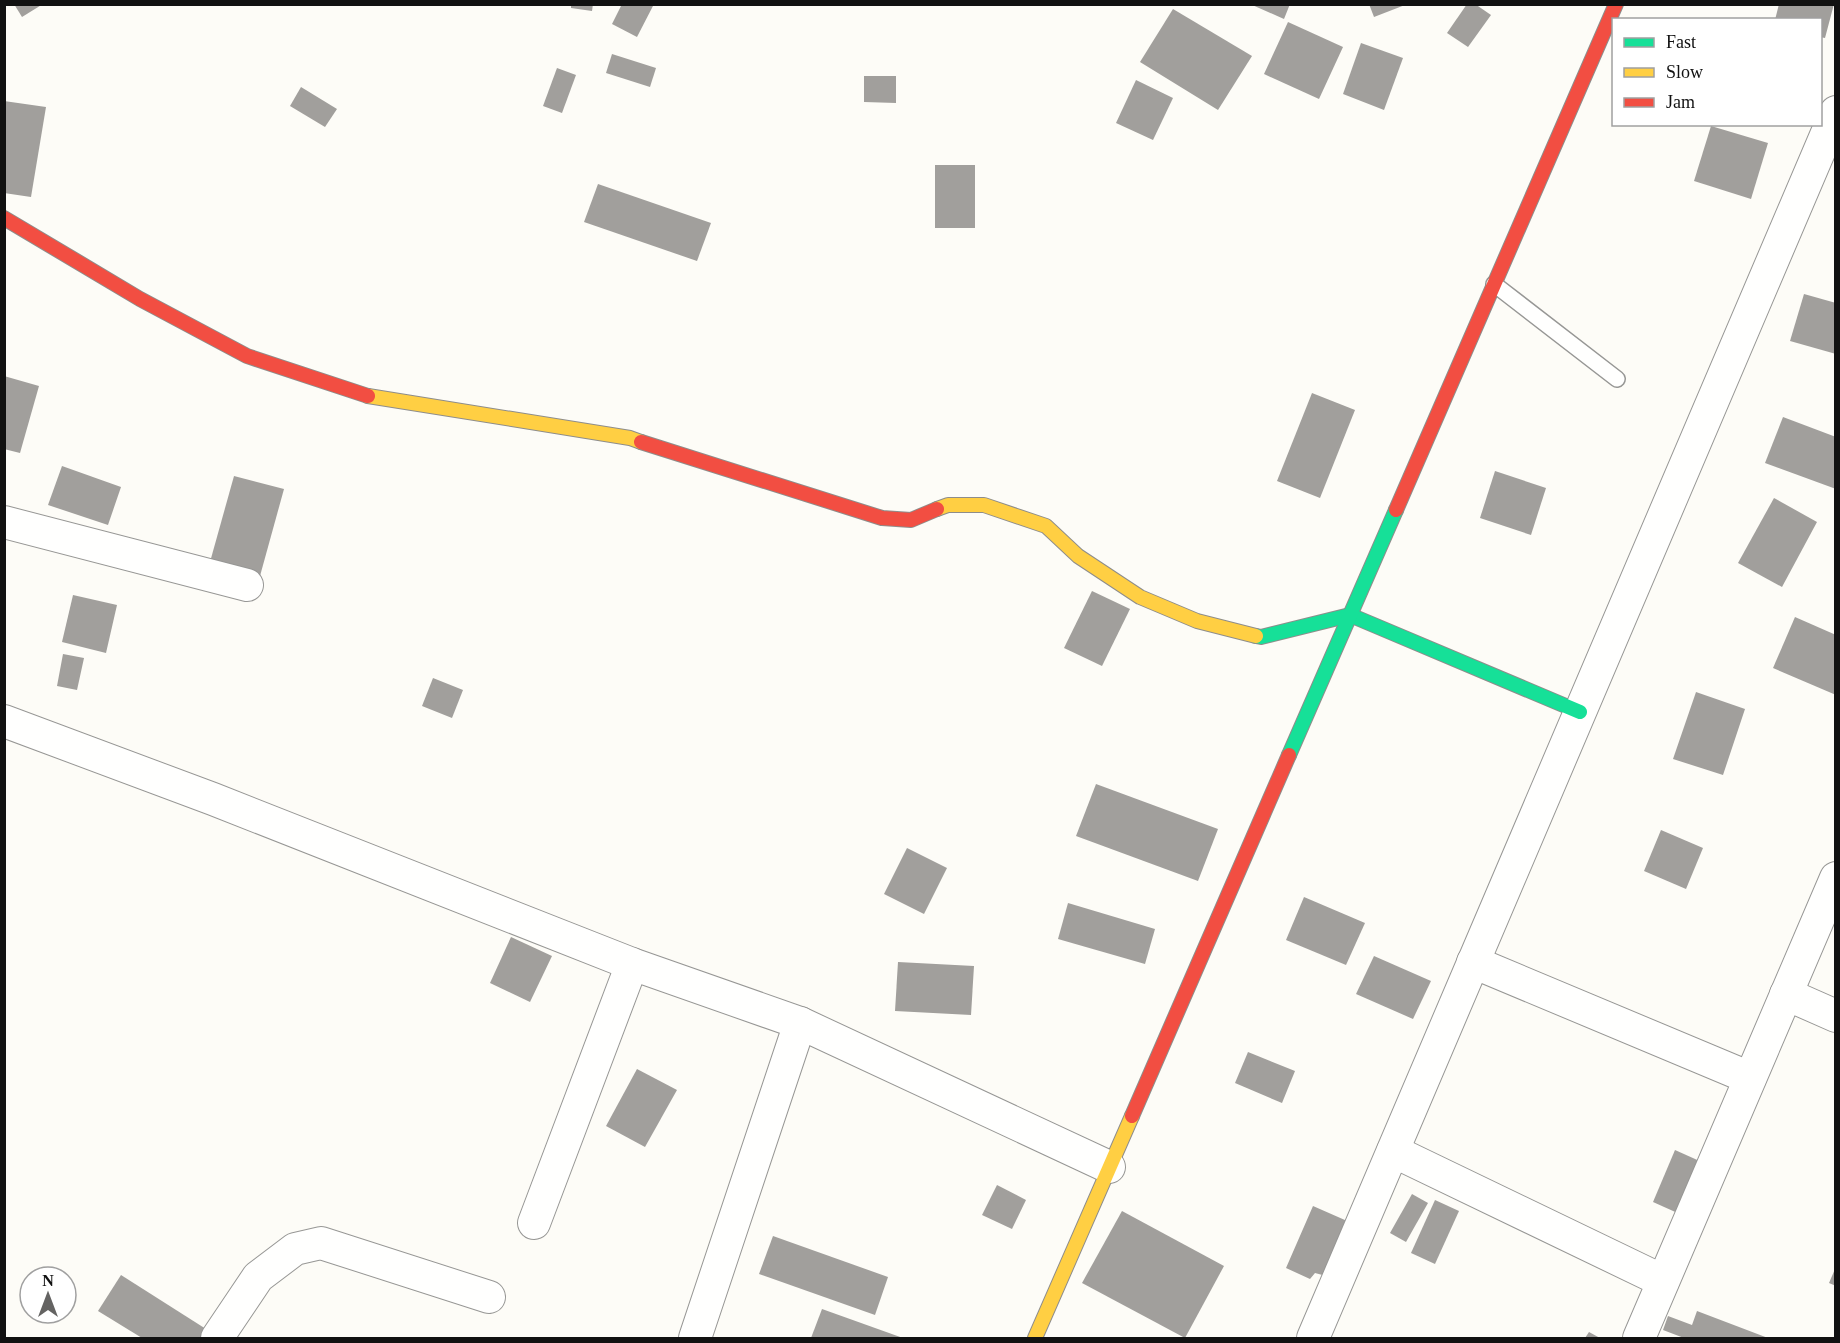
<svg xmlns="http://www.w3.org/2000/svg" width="1840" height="1343" font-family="Georgia,serif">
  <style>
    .building { fill: #a19f9c }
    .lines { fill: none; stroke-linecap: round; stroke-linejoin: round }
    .lane-casing { stroke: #979795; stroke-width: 18 }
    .street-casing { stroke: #979795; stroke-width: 34 }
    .fast-casing { stroke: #8e8d8b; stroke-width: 16 }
    .slow-casing { stroke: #8e8d8b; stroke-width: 16 }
    .jam-casing { stroke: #8e8d8b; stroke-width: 16 }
    .lane { stroke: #fffffe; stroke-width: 15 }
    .street { stroke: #fffffe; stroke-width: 32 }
    .fast { stroke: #16e098; stroke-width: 14 }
    .slow { stroke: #ffcf43; stroke-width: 14 }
    .jam { stroke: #f24e42; stroke-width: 14 }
  </style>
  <rect width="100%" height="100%" fill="#fdfcf7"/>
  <!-- building -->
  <g class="building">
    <polygon points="14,4 43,4 22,17"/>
    <polygon points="571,4 593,4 592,11 571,8"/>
    <polygon points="622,4 654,4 637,37 612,24"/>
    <polygon points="1250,4 1290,4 1284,19"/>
    <polygon points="1369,4 1405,4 1405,5 1374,17"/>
    <polygon points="1467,4 1475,4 1491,15 1468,47 1447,33"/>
    <polygon points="1779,4 1834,4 1825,38 1820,37 1820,20 1775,20"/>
    <polygon points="1173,9 1252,56 1218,110 1140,62"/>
    <polygon points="1288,22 1343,47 1319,99 1264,74"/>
    <polygon points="1361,43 1403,58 1384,110 1343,94"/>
    <polygon points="612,54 656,68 650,87 606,73"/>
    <polygon points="557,68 576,75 562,113 543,106"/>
    <polygon points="864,76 896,76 896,103 864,102"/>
    <polygon points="1136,80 1173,98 1153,140 1116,123"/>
    <polygon points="301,87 337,109 325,127 290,106"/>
    <polygon points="4,101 46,107 31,197 4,193"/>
    <polygon points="1711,126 1768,143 1751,199 1694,181"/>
    <rect x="935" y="165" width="40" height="63"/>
    <polygon points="598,184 711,223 697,261 584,222"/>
    <polygon points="1804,294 1836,303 1836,354 1790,341"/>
    <polygon points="4,376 39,386 20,453 4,449"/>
    <polygon points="1312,393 1355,410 1320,498 1277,481"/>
    <polygon points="1783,417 1836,437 1836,489 1765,463"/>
    <polygon points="62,466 121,487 108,525 48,505"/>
    <polygon points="1495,471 1546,488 1531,535 1480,518"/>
    <polygon points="234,476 284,489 260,576 210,562"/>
    <polygon points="1774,498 1817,522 1782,587 1738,563"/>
    <polygon points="1092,591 1130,609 1102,666 1064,648"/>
    <polygon points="73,595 117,605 106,653 62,642"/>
    <polygon points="1795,617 1836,635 1836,695 1773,668"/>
    <polygon points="63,654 84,658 77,690 57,686"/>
    <polygon points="433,678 463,690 452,718 422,706"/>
    <polygon points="1696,692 1745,709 1723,775 1673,759"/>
    <polygon points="1096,784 1218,829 1198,881 1076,836"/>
    <polygon points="1661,830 1703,848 1686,889 1644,871"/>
    <polygon points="907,848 947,868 924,914 884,894"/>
    <polygon points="1304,897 1365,923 1346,965 1286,940"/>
    <polygon points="1068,903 1155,929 1145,964 1058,939"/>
    <polygon points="511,937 552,956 530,1002 490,983"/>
    <polygon points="1374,956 1431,981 1413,1019 1356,994"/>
    <polygon points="898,962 974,966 971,1015 895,1011"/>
    <polygon points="1248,1052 1295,1071 1282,1103 1235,1083"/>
    <polygon points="637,1069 677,1090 645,1147 606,1126"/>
    <polygon points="1675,1150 1704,1163 1682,1215 1653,1202"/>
    <polygon points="997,1185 1026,1200 1012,1229 982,1215"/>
    <polygon points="1412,1194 1428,1203 1406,1242 1390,1233"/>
    <polygon points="1435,1200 1459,1211 1435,1264 1411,1253"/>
    <polygon points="1313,1206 1354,1224 1330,1277 1315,1273 1310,1279 1286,1268"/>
    <polygon points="1122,1211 1224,1266 1185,1338 1082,1283"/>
    <polygon points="773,1236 888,1277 875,1315 759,1274"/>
    <polygon points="1835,1269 1836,1269 1836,1286 1829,1283"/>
    <polygon points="121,1275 206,1329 200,1338 142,1338 98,1311"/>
    <polygon points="822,1309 903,1338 811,1338"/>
    <polygon points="1697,1311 1768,1338 1684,1338 1663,1330 1668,1316 1692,1325"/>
    <polygon points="1589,1332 1600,1338 1585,1338"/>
  </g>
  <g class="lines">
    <defs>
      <polyline id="lane" points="1494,284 1617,379"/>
      <g id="street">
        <polyline points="4,522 247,585"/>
        <polyline points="4,721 213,799 632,964 800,1023 1109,1167"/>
        <polyline points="1473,962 1750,1078"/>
        <polyline points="1786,994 1836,1016"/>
        <polyline points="1393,1151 1663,1281"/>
        <polyline points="534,1223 632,964"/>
        <polyline points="217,1338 258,1277 295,1249 321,1243 489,1297"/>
        <polyline points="695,1338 800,1023"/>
        <polyline points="1313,1338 1836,112"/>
        <polyline points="1639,1338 1836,878"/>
      </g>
      <g id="fast">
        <polyline points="1256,636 1261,637 1350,615 1580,712"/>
        <polyline points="1289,755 1396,510"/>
      </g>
      <g id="slow">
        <polyline points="368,396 630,438 641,442"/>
        <polyline points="937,509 948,505 984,505 1046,526 1078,556 1140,597 1197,621 1256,636"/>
        <polyline points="1035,1338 1132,1116"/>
      </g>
      <g id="jam">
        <polyline points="4,218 140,299 247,356 368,396"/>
        <polyline points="641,442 882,518 911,520 937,509"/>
        <polyline points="1396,510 1616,4"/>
        <polyline points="1132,1116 1289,755"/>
      </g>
    </defs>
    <!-- lane casing -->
    <use href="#lane" class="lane-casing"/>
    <!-- street casing -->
    <use href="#street" class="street-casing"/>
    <!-- fast casing -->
    <use href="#fast" class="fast-casing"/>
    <!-- slow casing -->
    <use href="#slow" class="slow-casing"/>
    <!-- jam casing -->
    <use href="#jam" class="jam-casing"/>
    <!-- lane -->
    <use href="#lane" class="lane"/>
    <!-- street -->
    <use href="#street" class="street"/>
    <!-- fast -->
    <use href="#fast" class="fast"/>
    <!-- slow -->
    <use href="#slow" class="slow"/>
    <!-- jam -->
    <use href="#jam" class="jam"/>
  </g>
  <!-- border -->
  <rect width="1840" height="1343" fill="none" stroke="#111111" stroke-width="12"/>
  <!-- legend -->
  <rect x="1612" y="18" width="210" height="108" fill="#ffffff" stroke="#a0a0a0" stroke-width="1.5"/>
  <rect x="1624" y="38" width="30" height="9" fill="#16e098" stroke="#a0a0a0" stroke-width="1.5"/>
  <text x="1666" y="48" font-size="18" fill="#111111">Fast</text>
  <rect x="1624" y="68" width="30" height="9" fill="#ffcf43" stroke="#a0a0a0" stroke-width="1.5"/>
  <text x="1666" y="78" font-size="18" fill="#111111">Slow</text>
  <rect x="1624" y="98" width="30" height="9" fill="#f24e42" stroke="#a0a0a0" stroke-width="1.5"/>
  <text x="1666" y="108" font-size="18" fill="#111111">Jam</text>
  <!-- north arrow -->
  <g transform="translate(48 1295)"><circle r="28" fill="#ffffff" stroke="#a0a0a0" stroke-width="1.5"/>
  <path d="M0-4.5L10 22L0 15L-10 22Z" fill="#646362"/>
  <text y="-9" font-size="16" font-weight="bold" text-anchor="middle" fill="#111111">N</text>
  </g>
</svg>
